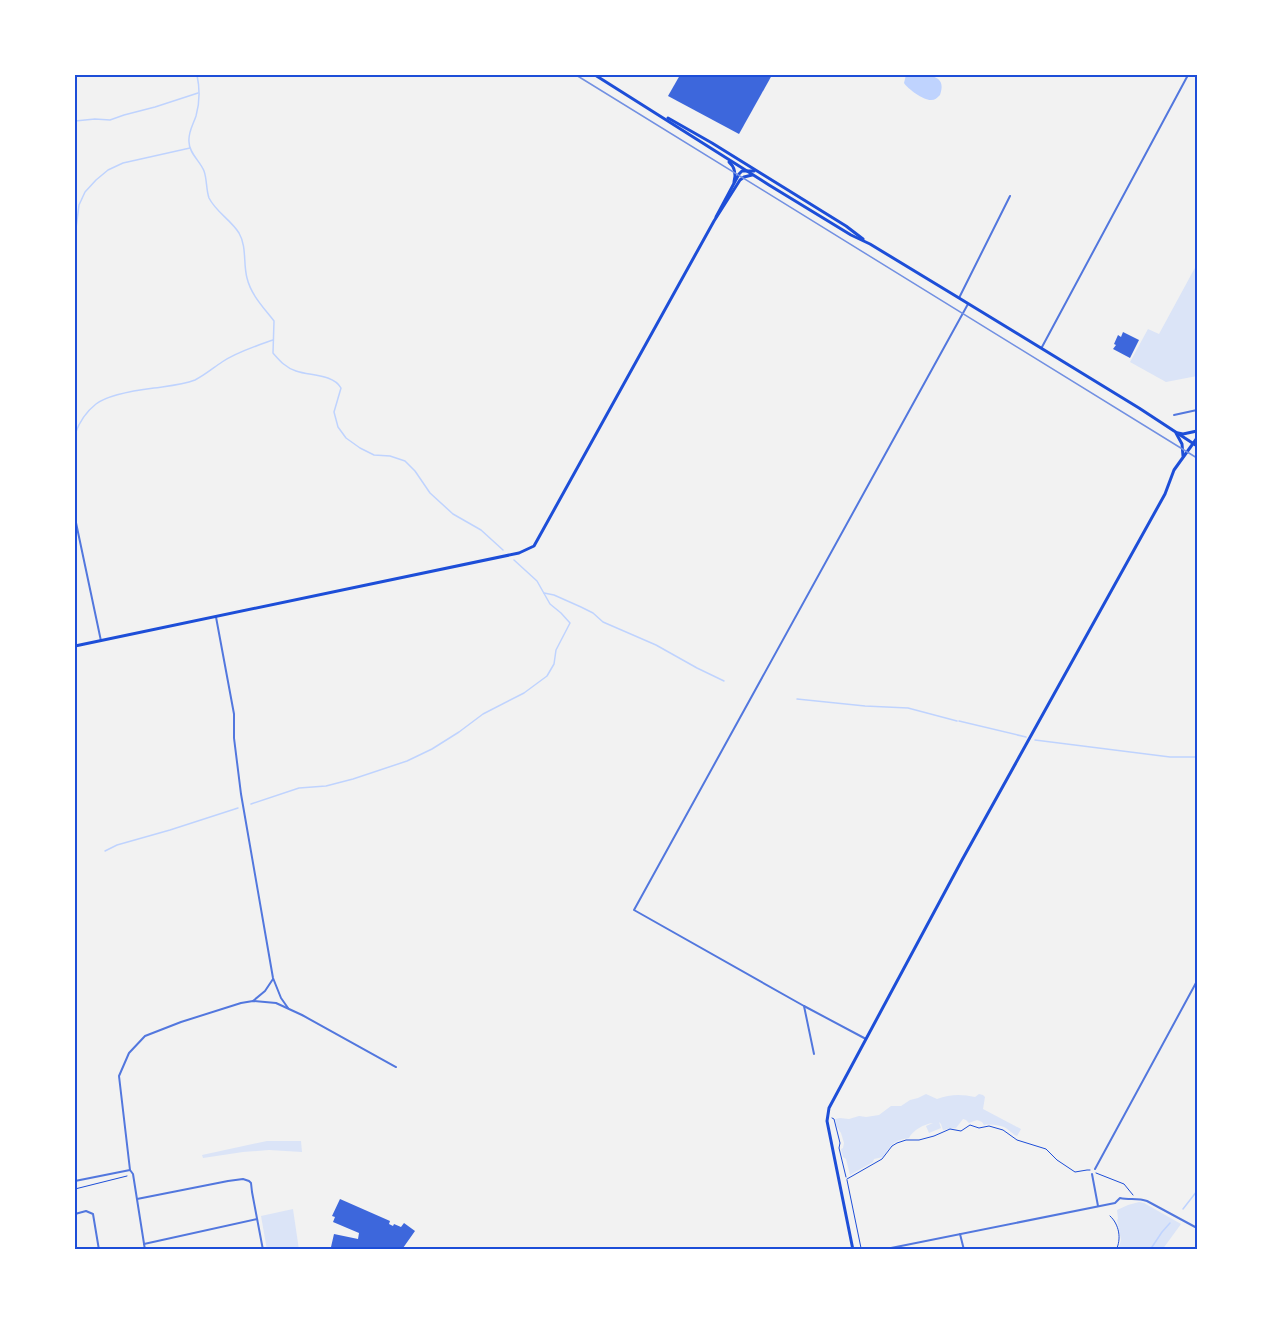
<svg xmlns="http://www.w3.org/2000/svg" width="1272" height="1325" font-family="Quicksand,sans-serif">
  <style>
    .green { fill: #dbe4f7 }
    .water { fill: #bfd3fe }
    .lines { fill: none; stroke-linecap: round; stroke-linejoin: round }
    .stream { stroke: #bfd3fe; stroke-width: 1.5 }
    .building { fill: #3d67dc }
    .path { stroke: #1d4ed8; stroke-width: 1 }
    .minor { stroke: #5277de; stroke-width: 2 }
    .tertiary { stroke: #5277de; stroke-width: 2 }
    .secondary { stroke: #1d4ed8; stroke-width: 3 }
    .trunk { stroke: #1d4ed8; stroke-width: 3 }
    .rail { stroke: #7290e2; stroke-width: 1.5 }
    .neatline { fill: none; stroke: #1d4ed8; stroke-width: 2 }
  </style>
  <rect width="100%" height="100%" fill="#f2f2f2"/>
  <!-- green -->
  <g class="green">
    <polygon points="1197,264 1197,376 1166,382 1130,362 1148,329 1159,334"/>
    <path d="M 926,1094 L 937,1099 C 950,1094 962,1094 975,1097 L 979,1094 L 983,1095 L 985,1097 L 983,1109 L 1021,1129 L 1017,1136 C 1012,1134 1010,1130 1004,1127 C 999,1125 989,1124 984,1125 L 982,1122 L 977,1120 L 969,1123 L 966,1120 L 963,1119 L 956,1128 L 943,1130 L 941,1124 L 939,1122 L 941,1128 L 929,1133 L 926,1126 L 933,1123 C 924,1124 913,1130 909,1138 C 894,1140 891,1145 883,1157 L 874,1159 L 873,1162 L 850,1175 L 846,1159 L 843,1157 L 841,1149 L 843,1148 L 844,1143 L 841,1133 L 837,1127 L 835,1119 L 840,1118 L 849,1119 L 859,1116 L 866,1117 L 879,1115 L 891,1106 L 901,1106 L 910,1100 L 918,1098 Z"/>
    <polygon points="267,1141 301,1141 302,1152 269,1150 243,1152 203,1158 202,1155"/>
    <polygon points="1139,1202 1144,1203 1181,1224 1162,1250 1118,1250 1121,1240 1117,1220 1118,1219 1117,1210 1128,1205"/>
    <polygon points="293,1209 299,1250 267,1250 261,1216"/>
  </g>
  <!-- water -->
  <path class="water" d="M 906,75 C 920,75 949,71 940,95 C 937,98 935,100 931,100 C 923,100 908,89 904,83 Z"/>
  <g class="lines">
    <!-- stream -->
    <g class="stream">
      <path d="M 197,75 C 200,89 200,102 196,116 C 193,125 188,132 189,142 C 189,153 200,161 204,171 C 207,179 206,189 209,198 C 216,212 231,220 239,233 C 247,247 243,263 247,278 C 251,295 264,308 274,321 L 273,353 C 280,361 286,368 296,371 C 310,376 333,374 341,388 L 334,412 L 338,427 L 346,438 L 360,448 L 374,455 L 390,456 L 405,461 L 415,471 L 430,493 L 453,514 L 481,530 L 503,550"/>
      <polyline points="75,121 95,119 110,120 124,115 155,107 198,93"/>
      <polyline points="75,236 79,205 85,192 96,180 108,170 123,163 190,148"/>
      <path d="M 75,434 C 79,423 87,411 96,404 C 109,394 138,390 154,388 C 168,386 182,385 195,380 C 205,375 213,368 222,362 C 237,352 256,346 273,340"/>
      <polyline points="544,593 554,595 581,607 593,613 603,622 656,645 697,668 724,681"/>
      <polyline points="797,699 865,706 908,708 957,721"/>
      <polyline points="959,721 1026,737"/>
      <polyline points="1035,740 1170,757 1197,757"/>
      <polyline points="251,804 299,788 326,786 353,779 407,761 432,749 459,732 483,714 524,693 547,676 554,664 556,650 570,623 561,613 550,604 537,581 514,560"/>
      <polyline points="105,851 117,845 170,830 238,808"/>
      <polyline points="1183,1209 1197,1191"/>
      <polyline points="1150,1250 1162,1232 1170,1223"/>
    </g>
  </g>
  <!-- building -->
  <g class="building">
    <polygon points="680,75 772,75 739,134 668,96"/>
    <polygon points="1123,332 1139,340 1130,358 1113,349 1116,345 1114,344 1118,335 1121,337"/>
    <polygon points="340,1199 390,1221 389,1224 393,1226 394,1224 401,1227 404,1223 415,1231 403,1248 405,1250 343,1250 331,1247 334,1234 358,1239 359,1233 333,1222 335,1217 332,1216"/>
  </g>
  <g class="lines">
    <!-- path -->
    <g class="path">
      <polyline points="832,1118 834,1119 840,1143 839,1148 846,1177"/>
      <polyline points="1096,1173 1124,1184 1133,1195"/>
      <polyline points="847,1179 882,1159 892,1146 897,1143 906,1140 919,1140 934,1136 950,1129 961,1131 970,1125 979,1128 989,1126 1003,1130 1017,1140 1046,1149 1057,1160 1075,1172 1087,1170 1090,1170"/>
      <polyline points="847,1180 861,1248 860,1250"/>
      <polyline points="75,1189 127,1176"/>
      <path d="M 1110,1216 C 1119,1224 1122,1239 1116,1250"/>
    </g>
    <!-- minor -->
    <g class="minor">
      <polyline points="959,298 1010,196"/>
      <polyline points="1042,347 1188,75"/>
      <polyline points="1174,415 1197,410"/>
      <polyline points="75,518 101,641"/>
      <polyline points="216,617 234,714 234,738 241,794 273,978 281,998 288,1008"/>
      <polyline points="253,1001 265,991 273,979"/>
      <polyline points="804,1006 814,1054"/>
      <polyline points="866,1039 804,1006 634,910 968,304"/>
      <polyline points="1095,1169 1197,981"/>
      <polyline points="130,1170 119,1076 129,1053 145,1036 181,1022 241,1003 253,1001 276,1003 302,1015 396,1067"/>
      <polyline points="1092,1174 1098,1206"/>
      <polyline points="137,1199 228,1181 243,1179 249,1181 251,1183 252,1192 263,1250"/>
      <polyline points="75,1214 86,1211 93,1214 99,1250"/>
      <polyline points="960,1234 964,1250"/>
      <polyline points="144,1244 257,1219"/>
      <path d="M 881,1250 L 1115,1203 L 1120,1198 C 1129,1200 1138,1198 1147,1201 L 1197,1228"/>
    </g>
    <!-- tertiary -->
    <polyline class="tertiary" points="75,1181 130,1170 133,1174 145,1250"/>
    <!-- secondary -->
    <g class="secondary">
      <polyline points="716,217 739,174 742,171 754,171"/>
      <polyline points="75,646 519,553 534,546 714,221 740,180 744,177 752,175"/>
      <polyline points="853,1250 827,1121 829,1108 962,860 1165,494 1174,470 1197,438"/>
    </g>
    <!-- trunk -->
    <g class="trunk">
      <polyline points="595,75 769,185 851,235 870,244 959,298 1139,408 1197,446"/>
      <polyline points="668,118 712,143 846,226 863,239"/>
      <path d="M 729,162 C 735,167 736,175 734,182"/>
      <polyline points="1176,433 1182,444 1183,456"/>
      <polyline points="1178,433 1183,434 1197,431"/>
    </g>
    <!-- rail -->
    <polyline class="rail" points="576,75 1197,458"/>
  </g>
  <!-- border -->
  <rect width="1272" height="1325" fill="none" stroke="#ffffff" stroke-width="153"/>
  <rect x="76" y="76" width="1120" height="1172" class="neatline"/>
</svg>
